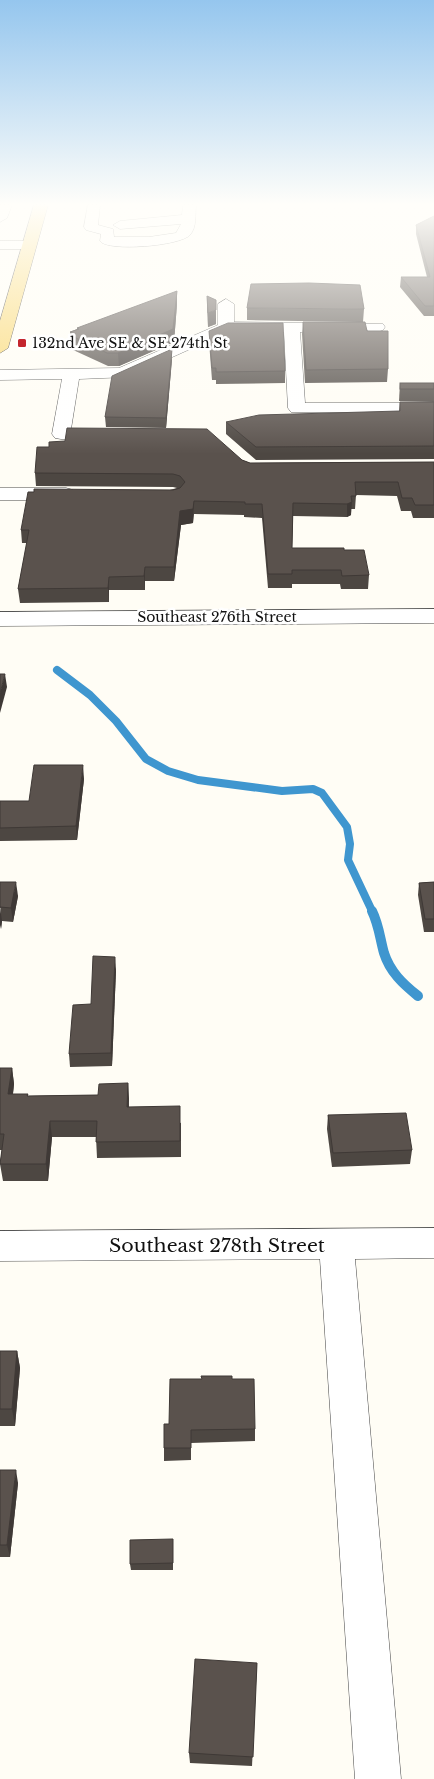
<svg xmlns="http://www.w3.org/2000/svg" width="434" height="1779" font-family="'Libre Baskerville',serif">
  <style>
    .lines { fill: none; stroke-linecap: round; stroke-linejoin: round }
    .stream-far1 { stroke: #3f96cf; stroke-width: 8 }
    .stream { stroke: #3f96cf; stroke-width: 10 }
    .minor-casing { stroke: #444; stroke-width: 1 }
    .major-casing { stroke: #222; stroke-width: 1 }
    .minor { fill: #fff; fill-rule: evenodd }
    .major { fill: #f9d66b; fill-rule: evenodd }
    .wall { fill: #4d4742 }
    .shaded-wall { fill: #3f3936 }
    .building { fill: #5a524d; stroke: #3f3936 }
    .poi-dot { fill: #c4262e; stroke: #fff; stroke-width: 2 }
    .labels { text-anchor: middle; stroke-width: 5; stroke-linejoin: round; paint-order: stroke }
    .far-poi-label { font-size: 14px; fill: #111; stroke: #fff; text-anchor: start }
    .far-street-label { font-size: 14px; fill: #111; stroke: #fff }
    .near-street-label { font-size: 19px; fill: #111; stroke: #fff }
  </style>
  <rect width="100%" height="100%" fill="#fffdf5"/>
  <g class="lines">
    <!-- stream-far1 -->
    <polyline class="stream-far1" points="57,670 90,695 116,721 146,759 168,771 198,780 282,791 313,789 322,793 347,827 350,844 348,860 373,913"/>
    <!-- stream -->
    <path class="stream" d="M 372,911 C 379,925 380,939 384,953 C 390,972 403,984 418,996"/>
    <defs>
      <g id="minor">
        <polygon points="0,205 12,205 7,218 0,222"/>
        <path d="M 88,205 L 100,205 L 98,225 L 113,229 L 114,237 L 149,237 L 176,233 L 181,224 L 120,229 L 113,225 L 120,221 L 182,215 L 183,205 L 196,205 C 195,215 197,227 190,235 C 180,246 108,252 100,241 L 101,234 L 86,230 L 84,227 Z"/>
        <polygon points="0,241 29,241 36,245 29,249 0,249"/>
        <polygon points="226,299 234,304 234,322 383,324 385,327 383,330 377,332 300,332 305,403 434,403 434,413 291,412 288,408 284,332 228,332 128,377 79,379 71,429 109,430 112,434 109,438 103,439 61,439 55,438 52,434 62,379 0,380 0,370 119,368 218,325 218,304"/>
        <polygon points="0,488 66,488 73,490 76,494 73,498 66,500 0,500"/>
        <polygon points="434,609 434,623 0,626 0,612"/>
        <polygon points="434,1228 434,1258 355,1259 401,1779 355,1779 320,1259 0,1261 0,1231"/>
      </g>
      <polygon id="major" points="34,205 48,205 8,348 0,353 0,321"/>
    </defs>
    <!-- minor casing -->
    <use href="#minor" class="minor-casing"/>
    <!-- major casing -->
    <use href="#major" class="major-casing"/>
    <!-- minor -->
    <use href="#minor" class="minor"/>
    <!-- major -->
    <use href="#major" class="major"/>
  </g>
  <!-- wall -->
  <g class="wall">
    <polygon points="434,216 434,316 424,316 400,287 401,277 427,277 416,234 416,225"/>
    <polygon points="207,296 216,324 208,327 207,310"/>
    <polygon points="177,304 174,342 119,366 108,366 71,349 70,332 77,329 77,328"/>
    <polygon points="247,308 364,309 363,322 388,369 387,382 305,383 302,334 303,322 359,322 247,320"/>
    <polygon points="209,331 285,371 285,383 216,384 216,380 212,380 209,342"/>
    <polygon points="172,359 166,428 106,427 105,417"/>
    <polygon points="400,383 434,383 434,402 399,401"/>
    <polygon points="400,402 434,402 434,459 256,460 226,434 226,422 399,411"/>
    <polygon points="242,460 250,463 434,462 434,518 413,518 411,511 401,511 397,496 356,495 355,509 351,509 351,515 347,517 293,516 292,548 344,550 369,575 368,589 341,589 340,584 292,584 292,588 268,588 262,518 244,517 244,515 194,514 193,523 181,525 174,581 145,581 145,590 109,590 109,602 20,603 18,589 27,543 22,543 21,530 177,488 173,487 36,486 35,473"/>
    <polygon points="84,779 77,840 0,841 0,801 29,801"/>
    <polygon points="0,882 18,896 13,922 2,921 1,929"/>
    <polygon points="434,882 434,932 424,932 418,895 419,883"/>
    <polygon points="116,970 112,1066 70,1067 69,1054 91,1004"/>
    <polygon points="0,1068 12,1068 14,1084 13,1094 28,1094 28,1096 98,1095 128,1083 129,1107 181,1123 181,1157 97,1158 96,1137 52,1137 48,1181 3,1181 0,1164 2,1150 0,1150"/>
    <polygon points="328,1115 412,1150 410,1164 332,1167 327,1129"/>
    <polygon points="0,1351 17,1351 20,1368 15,1426 0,1426"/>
    <polygon points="232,1379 255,1429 255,1441 191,1443 191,1460 164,1461 164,1448 169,1424"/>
    <polygon points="0,1470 18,1483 10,1557 0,1557"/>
    <polygon points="173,1546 173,1570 131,1570 130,1564"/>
    <polygon points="257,1663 252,1766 190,1763 189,1753"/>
  </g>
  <!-- shaded-wall -->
  <g class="shaded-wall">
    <polygon points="177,291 177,304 174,342 119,366 118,353"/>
    <polygon points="216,310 216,324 208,327 208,313"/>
    <polygon points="172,349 172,359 166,428 166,418"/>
    <polygon points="194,501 193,523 181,525 174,581 174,567 180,511"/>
    <polygon points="352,502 351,515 347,517 347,504"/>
    <polygon points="145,567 145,590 144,576"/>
    <polygon points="109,577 109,602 108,588"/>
    <polygon points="5,674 7,687 0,713 0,693"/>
    <polygon points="83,765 84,779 77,840 76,826"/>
    <polygon points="16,882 18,896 13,922 11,908"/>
    <polygon points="0,907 2,921 1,929 0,925"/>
    <polygon points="115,957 116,970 112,1066 111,1053"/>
    <polygon points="12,1068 14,1084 11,1110 8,1094"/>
    <polygon points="128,1083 129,1099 128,1123 127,1107"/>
    <polygon points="50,1121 52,1137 48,1181 46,1164"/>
    <polygon points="17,1351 20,1368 15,1426 12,1409"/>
    <polygon points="16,1470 18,1483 10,1557 7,1545"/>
  </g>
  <!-- building -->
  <g class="building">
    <polygon points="434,216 434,306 425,306 401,277 430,277 416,225"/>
    <polygon points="309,283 360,285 364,309 247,308 251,284"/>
    <polygon points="177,291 173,329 118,353 107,353 70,335 74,334 70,332 79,329 77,328"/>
    <polygon points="207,296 216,300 216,310 208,313"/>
    <polygon points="303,322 365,322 367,331 388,331 388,369 306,370"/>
    <polygon points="228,323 283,323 285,371 216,372 216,368 212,368 209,331"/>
    <polygon points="172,349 166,418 105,417 112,376"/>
    <rect x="400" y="383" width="34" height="6"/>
    <polygon points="400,402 434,402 434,446 256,447 226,422 259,415 400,411"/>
    <polygon points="67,428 207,429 242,460 250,463 434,462 434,505 415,505 412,498 402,498 398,482 355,482 356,496 351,496 352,502 347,504 293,503 292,548 344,548 344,550 364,550 369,575 342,576 341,570 292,570 292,574 268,574 262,504 245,504 245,502 194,501 193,509 180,511 174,567 145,567 144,576 109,577 108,588 18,589 29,530 21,530 28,492 34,492 34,489 173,490 180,488 185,482 180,476 173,474 35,473 37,447 49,447 49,442 65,441"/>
    <polygon points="0,674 5,674 0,693"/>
    <polygon points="34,765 83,765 76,826 0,828 0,801 29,801"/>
    <polygon points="0,882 16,882 11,908 0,907 0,908"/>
    <polygon points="434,882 434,919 425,919 419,883"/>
    <polygon points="93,956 115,957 111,1053 69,1054 73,1005 91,1004"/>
    <polygon points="0,1068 12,1068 8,1094 28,1094 27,1096 98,1095 99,1084 128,1083 127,1107 180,1106 180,1141 96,1142 97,1121 50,1121 46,1164 0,1164 4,1134 0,1134"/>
    <polygon points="406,1113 412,1150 333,1153 328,1115"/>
    <polygon points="0,1351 17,1351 12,1409 0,1409"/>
    <polygon points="201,1376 232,1376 232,1379 254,1379 255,1429 191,1430 191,1448 164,1448 164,1424 169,1424 170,1379 202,1379"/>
    <polygon points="0,1470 16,1470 7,1545 0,1545"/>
    <polygon points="173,1539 173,1563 130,1564 130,1540"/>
    <polygon points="195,1659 257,1663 253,1757 189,1753"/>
  </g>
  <!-- sky -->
  <linearGradient id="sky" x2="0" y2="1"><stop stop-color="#95c6ee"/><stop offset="0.45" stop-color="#fffefa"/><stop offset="1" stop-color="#fffefa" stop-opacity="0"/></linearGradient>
  <rect width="434" height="454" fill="url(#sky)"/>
  <!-- markers -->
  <rect class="poi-dot" x="17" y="338" width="10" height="10" rx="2.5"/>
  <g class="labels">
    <!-- far-poi labels -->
    <g class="far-poi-label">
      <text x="32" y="348">132nd Ave SE &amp; SE 274th St</text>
    </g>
    <!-- far-street labels -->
    <g class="far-street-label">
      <text x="217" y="622">Southeast 276th Street</text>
    </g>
    <!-- near-street labels -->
    <g class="near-street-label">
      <text x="217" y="1252">Southeast 278th Street</text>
    </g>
  </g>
</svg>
